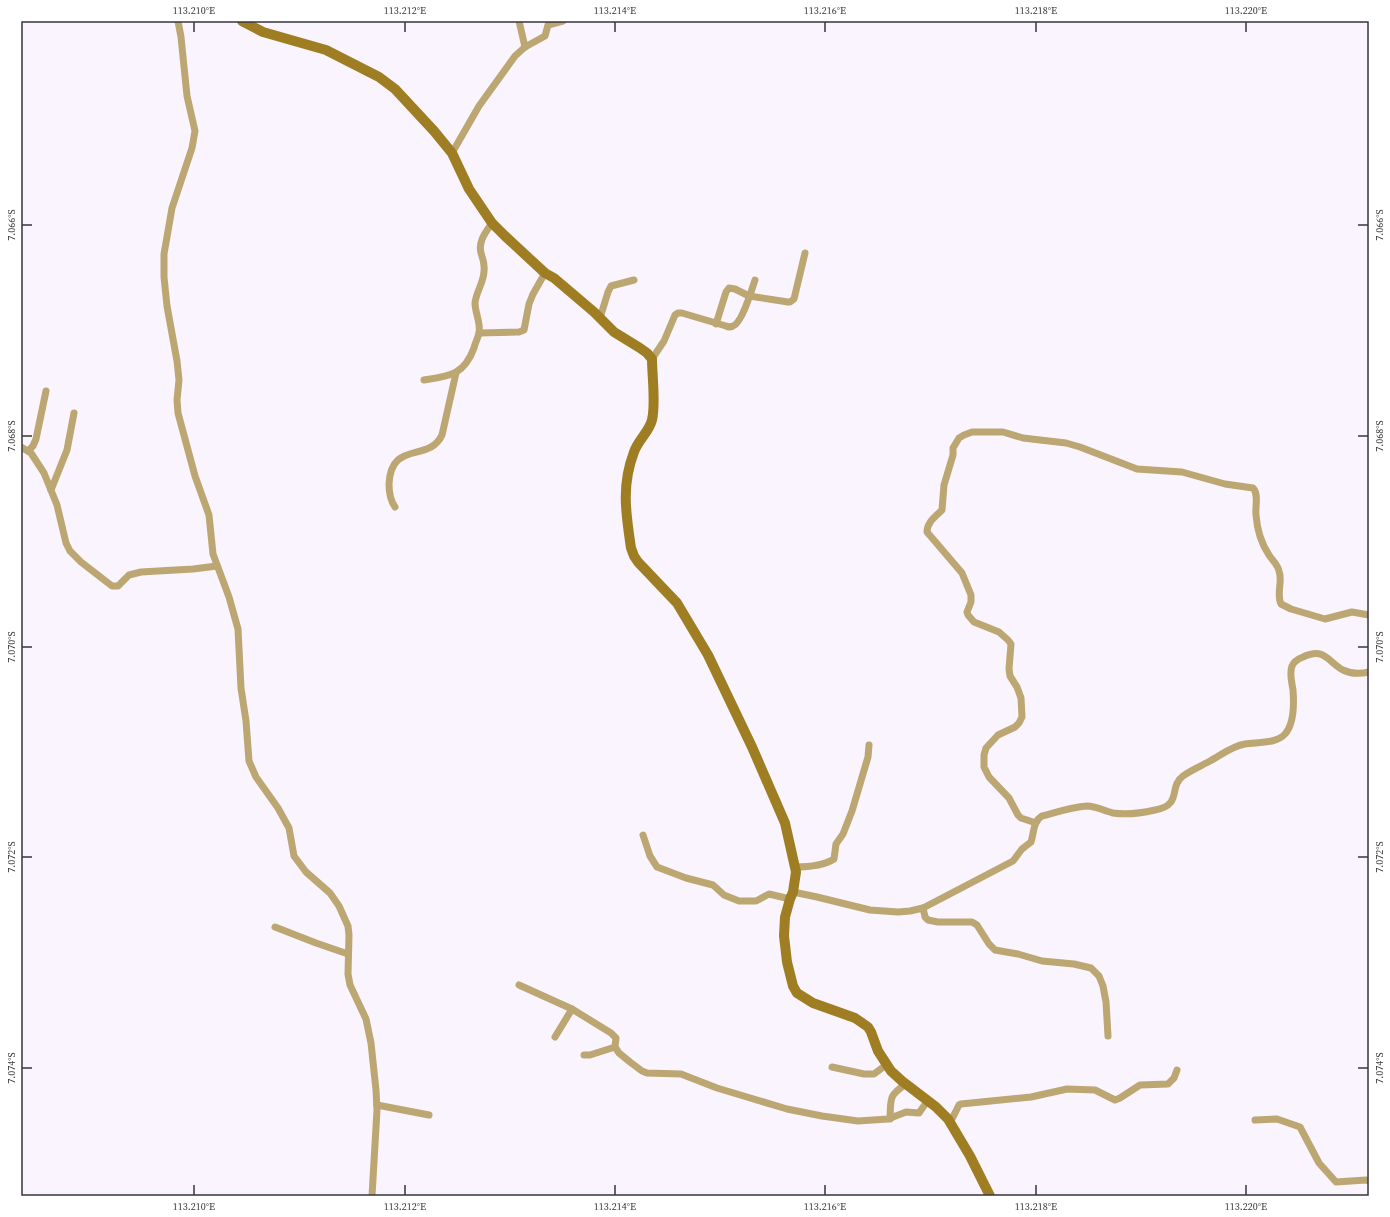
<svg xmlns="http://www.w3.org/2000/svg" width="1390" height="1217" font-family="'Source Serif 4',serif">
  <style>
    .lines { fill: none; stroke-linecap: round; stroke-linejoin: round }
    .street { stroke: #bca672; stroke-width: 7 }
    .secondary { stroke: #9f7e23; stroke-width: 10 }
    .ticks { fill: none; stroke: #38353b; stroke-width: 1.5 }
    .neatline { fill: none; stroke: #38353b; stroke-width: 1.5 }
    .ticks-label { font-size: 10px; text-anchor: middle; fill: #38353b }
  </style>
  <rect width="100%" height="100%" fill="#f9f4fd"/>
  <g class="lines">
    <!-- street -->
    <g class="street">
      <polyline points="178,21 181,37 187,96 195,131 192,148 172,208 164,254 164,277 167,306 177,361 179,380 177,400 178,413 195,476 209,515 213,554 229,597 238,629 241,688 246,721 249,761 256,777 278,808 289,828 294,856 306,872 330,893 339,906 348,926 349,935 348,974 350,985 366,1019 371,1043 376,1090 377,1110 372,1196"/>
      <polyline points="519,21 525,47"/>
      <polyline points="452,153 479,106 515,56 525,47 545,36 548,25 563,21"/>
      <polyline points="600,318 608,292 611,286 634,280"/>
      <polyline points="716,324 726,292 729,288 735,289 749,296 788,302 790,302 794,299 805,253"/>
      <polyline points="479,333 519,332 524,330 529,304 533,294 545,273"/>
      <path d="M 652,359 L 664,341 L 675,315 L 678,313 L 682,313 L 726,326 C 728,327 731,327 733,326 C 742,323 752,289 755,280"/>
      <path d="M 424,380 C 450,376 464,375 474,348 C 475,343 478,338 479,333 C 481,323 475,313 475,303 C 476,292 484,282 484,271 C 485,264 483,259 481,253 C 478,241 486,232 492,223"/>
      <polyline points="21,447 31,453 44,473 57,505 66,543 70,551 81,562 112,586 118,586 129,575 141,572 193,569 217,566"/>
      <polyline points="28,451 33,446 36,439 46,391"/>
      <polyline points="51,490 67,450 74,413"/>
      <path d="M 395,507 C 390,500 389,493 389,484 C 391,440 429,463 442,435 L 456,373"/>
      <path d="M 1036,823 L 1021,818 L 1018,815 L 1009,798 L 989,777 L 984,767 L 984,755 L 986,748 L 998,735 L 1015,727 L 1019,723 L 1022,717 L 1021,698 L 1017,687 L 1010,676 L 1009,669 L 1011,644 L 1008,640 L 999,632 L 974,622 L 968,615 L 967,612 L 971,602 L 971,595 L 962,573 L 927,532 C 927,522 936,516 942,510 L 944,485 L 953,455 L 953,448 L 959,438 L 964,435 L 972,432 L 1003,432 L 1023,438 L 1066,443 L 1080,447 L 1137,469 L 1182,472 L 1225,484 L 1253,488 C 1259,494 1255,506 1256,515 C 1257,529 1261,543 1269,555 C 1272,560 1278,565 1279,571 C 1283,581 1276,594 1281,604 L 1291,609 L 1325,619 L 1352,612 L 1369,615"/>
      <polyline points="643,835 650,856 657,867 686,878 713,885 724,895 739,901 756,901 769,894 790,899"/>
      <path d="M 795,867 C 807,867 823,866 834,859 L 836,844 L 843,834 L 852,811 L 868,757 L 869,745"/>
      <path d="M 793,892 L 817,897 L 870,910 L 898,912 L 910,911 L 923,908 L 1013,861 L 1022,849 L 1031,842 C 1034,833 1033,821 1042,816 C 1057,812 1072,807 1087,806 C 1096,806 1104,811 1113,813 C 1126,815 1142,813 1155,810 C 1183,805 1168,787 1183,776 C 1191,770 1201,766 1210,761 C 1221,755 1232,746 1245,744 C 1257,742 1276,744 1285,734 C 1294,724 1294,703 1293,690 C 1292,683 1289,674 1292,666 C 1294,661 1298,659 1303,657 C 1325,647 1327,661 1343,670 C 1351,674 1360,674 1369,672"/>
      <polyline points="923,908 925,917 928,920 938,922 972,922 977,925 989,944 995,950 1018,954 1042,961 1074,964 1091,968 1099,976 1103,986 1106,1002 1108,1036"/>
      <polyline points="275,927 316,943 348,954"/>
      <polyline points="519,985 572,1009 611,1033 616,1038 615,1047 619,1053 630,1062 642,1071 647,1073 681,1074 717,1088 787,1109 822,1116 858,1121 888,1119 906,1112 919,1113 928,1100"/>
      <polyline points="555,1037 572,1009"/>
      <polyline points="584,1055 590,1055 615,1047"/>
      <polyline points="832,1067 864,1074 874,1074 886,1065"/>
      <polyline points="377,1105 429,1115"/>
      <path d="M 890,1119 C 891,1099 888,1096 906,1084"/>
      <polyline points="1255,1120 1277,1119 1300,1127 1319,1163 1336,1182 1366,1180 1369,1181"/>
      <polyline points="950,1123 959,1105 961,1104 1031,1097 1067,1089 1095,1090 1115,1100 1120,1098 1140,1085 1168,1084 1174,1078 1177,1070"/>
    </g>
    <!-- secondary -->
    <path class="secondary" d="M 242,21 L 263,32 L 326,50 L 379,77 L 395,89 L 434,131 L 452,153 L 469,189 L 492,223 L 505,236 L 545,273 L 554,278 L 594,312 L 614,332 L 640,348 L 647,353 L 652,359 C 652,376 656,403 652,420 C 649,432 638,440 634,452 C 621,486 626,514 631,548 L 634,556 L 638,562 L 677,603 L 708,655 L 752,747 L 785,823 L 796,872 L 793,892 L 790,899 L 785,917 L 784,936 L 787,962 L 793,986 L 797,993 L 813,1003 L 855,1018 L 868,1027 L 871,1032 L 878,1051 L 891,1071 L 902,1081 L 936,1107 L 948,1119 L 970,1156 L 990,1196"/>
  </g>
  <!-- ticks -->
  <path class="ticks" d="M 194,22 L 194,32M 405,22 L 405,32M 615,22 L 615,32M 825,22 L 825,32M 1036,22 L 1036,32M 1246,22 L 1246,32M 22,225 L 32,225M 1358,225 L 1368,225M 22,436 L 32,436M 1358,436 L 1368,436M 22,647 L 32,647M 1358,647 L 1368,647M 22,857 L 32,857M 1358,857 L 1368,857M 22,1068 L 32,1068M 1358,1068 L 1368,1068M 194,1185 L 194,1195M 405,1185 L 405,1195M 615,1185 L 615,1195M 825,1185 L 825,1195M 1036,1185 L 1036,1195M 1246,1185 L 1246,1195"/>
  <!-- border -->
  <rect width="1390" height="1217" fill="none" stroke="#ffffff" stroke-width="44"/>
  <rect x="22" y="22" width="1346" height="1173" class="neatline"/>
  <g class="ticks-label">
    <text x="194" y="14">113.210°E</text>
    <text x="405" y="14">113.212°E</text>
    <text x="615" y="14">113.214°E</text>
    <text x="825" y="14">113.216°E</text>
    <text x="1036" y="14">113.218°E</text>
    <text x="1246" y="14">113.220°E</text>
    <text transform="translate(11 225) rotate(-90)" y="4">7.066°S</text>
    <text transform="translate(1379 225) rotate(-90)" y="4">7.066°S</text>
    <text transform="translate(11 436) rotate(-90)" y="4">7.068°S</text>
    <text transform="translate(1379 436) rotate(-90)" y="4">7.068°S</text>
    <text transform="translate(11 647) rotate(-90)" y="4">7.070°S</text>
    <text transform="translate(1379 647) rotate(-90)" y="4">7.070°S</text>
    <text transform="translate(11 857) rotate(-90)" y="4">7.072°S</text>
    <text transform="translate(1379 857) rotate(-90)" y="4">7.072°S</text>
    <text transform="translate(11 1068) rotate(-90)" y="4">7.074°S</text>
    <text transform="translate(1379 1068) rotate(-90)" y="4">7.074°S</text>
    <text x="194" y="1210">113.210°E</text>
    <text x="405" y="1210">113.212°E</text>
    <text x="615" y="1210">113.214°E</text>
    <text x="825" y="1210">113.216°E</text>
    <text x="1036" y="1210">113.218°E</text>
    <text x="1246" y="1210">113.220°E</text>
  </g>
</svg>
